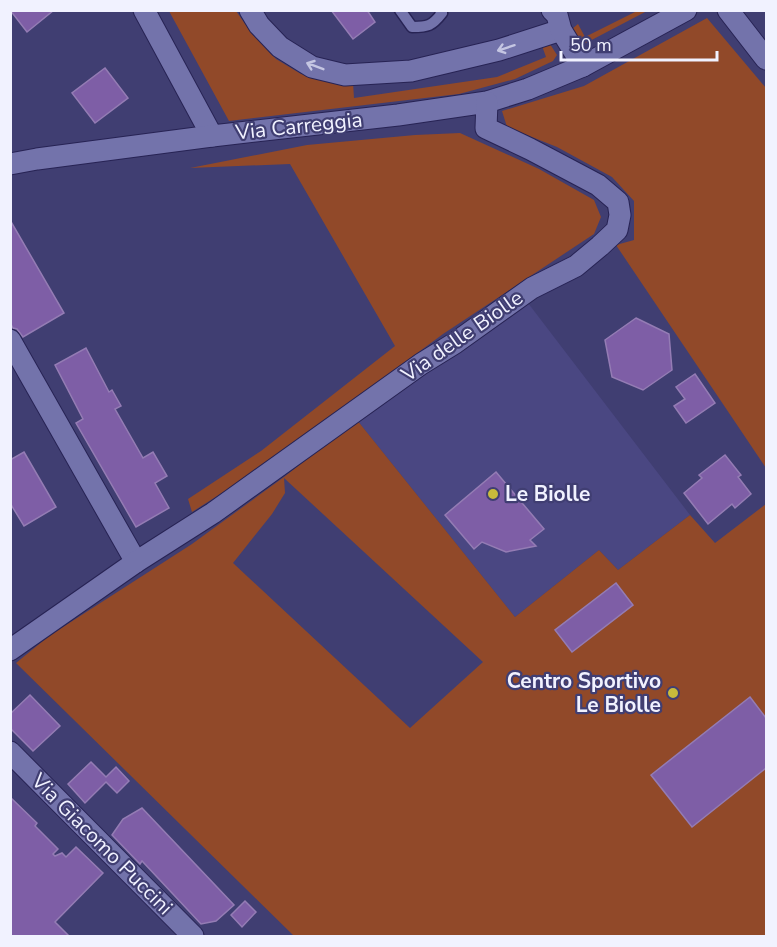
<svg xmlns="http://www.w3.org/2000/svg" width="777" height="947" font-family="'Nunito Sans',sans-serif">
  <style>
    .built { fill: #4a4782 }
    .green { fill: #914929; fill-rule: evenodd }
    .building { fill: #7e5ea6; stroke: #947cb4; stroke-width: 1.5 }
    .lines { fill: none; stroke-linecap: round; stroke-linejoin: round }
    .lane-casing { stroke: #272354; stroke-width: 13 }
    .street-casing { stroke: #272354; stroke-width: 23 }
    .lane { stroke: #7373ab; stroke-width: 10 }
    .street { stroke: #7373ab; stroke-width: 21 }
    .oneway { stroke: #c5c6e2 }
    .poi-dot { fill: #c8bb3b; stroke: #403e72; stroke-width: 2 }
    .labels { text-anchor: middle; stroke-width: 4.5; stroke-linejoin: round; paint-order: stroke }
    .street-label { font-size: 21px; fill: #f1f2ff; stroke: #403e72 }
    .poi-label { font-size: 21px; font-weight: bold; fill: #f1f2ff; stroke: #403e72; text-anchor: start }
  </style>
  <rect width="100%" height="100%" fill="#403e72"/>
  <!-- built -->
  <polygon class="built" points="528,303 690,515 618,570 599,550 515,617 357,420"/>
  <!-- green -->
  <g class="green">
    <polygon points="219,10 220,12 222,11 236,11 253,35 276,59 301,74 353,83 354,98 497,77 546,57 541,43 548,41 557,55 553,61 515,79 459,94 229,121 169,11"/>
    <polygon points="637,11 647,11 582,45 572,29 578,24 585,37"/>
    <polygon points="707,18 766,88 766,468 616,245 634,240 634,201 612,177 557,147 507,127 502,111 584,86"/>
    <polygon points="460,133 539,169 594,200 601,217 594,234 443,334 266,465 192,512 188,499 261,451 395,346 290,164 190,168 307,145 415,135"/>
    <path d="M 357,420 L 515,617 L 599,550 L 618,570 L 690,515 L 715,543 L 766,504 L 766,936 L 294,936 L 16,663 L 49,636 L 192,544 L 284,477 ZM 284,478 L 483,662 L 410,728 L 233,563 L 272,514 L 285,493 Z"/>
  </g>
  <!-- building -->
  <g class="building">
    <polygon points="10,10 54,10 27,32"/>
    <polygon points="331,10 367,10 375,22 353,39"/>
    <polygon points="105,68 128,98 95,123 72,93"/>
    <polygon points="10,220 64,313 23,337 17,329 13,328 10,323"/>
    <polygon points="636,318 669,334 672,370 643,390 612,377 605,340"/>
    <polygon points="86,348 109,392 112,390 121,406 115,409 143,458 153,452 167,476 155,483 169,508 136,527 76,423 83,419 55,365"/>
    <polygon points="695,374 715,403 686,423 674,406 685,399 676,387"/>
    <polygon points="24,452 56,507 24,526 10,503 10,460"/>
    <polygon points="725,455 741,475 738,477 751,494 735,508 732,504 708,524 684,493 702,478 699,475"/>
    <polygon points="496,472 544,529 530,540 536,546 506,552 482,542 474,549 445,515"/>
    <polygon points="616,583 633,605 572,652 555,630"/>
    <polygon points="30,695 60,726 33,751 10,728 10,714"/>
    <polygon points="750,697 766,718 766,768 692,827 651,775"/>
    <polygon points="91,762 106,777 116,767 129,781 117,793 106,782 85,803 68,784"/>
    <polygon points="10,797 37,823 35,826 58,849 53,854 55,856 62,853 66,857 76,847 103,873 55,922 69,936 10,936"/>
    <polygon points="142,808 234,905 216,921 201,924 142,861 140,864 112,835 123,819"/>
    <polygon points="245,901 256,912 242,927 231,915"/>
  </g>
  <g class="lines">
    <defs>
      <path id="lane" d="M 400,10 L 412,27 C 428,27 432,26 442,13 L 440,10"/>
      <g id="street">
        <polyline points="144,10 212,136"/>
        <polyline points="250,10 259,25 280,47 312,67 345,75 411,71 499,50 561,30"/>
        <polyline points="552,10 557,15 561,30 583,66"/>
        <polyline points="728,10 766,59"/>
        <polyline points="10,164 37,159 212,136 398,115 487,102 528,89 583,66 686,10"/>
        <polyline points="10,340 136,562"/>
        <polyline points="10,650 136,562 213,513 421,364 455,343 532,288 576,266 600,246 617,230 620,215 618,202 598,185 530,149 486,128 487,102"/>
        <polyline points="10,752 193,936"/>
      </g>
    </defs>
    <!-- lane casing -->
    <use href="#lane" class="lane-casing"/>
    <!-- street casing -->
    <use href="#street" class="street-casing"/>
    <!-- lane -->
    <use href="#lane" class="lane"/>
    <!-- street -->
    <use href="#street" class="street"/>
  </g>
  <!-- one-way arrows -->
  <defs><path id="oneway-shaft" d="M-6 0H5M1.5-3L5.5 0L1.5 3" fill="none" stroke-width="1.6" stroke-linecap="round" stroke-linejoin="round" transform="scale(1.5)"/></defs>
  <g class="oneway">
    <use href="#oneway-shaft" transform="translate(506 48) rotate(162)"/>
    <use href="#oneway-shaft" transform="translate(315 66) rotate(-159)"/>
  </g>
  <!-- markers -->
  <g class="poi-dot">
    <circle cx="493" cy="494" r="6"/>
    <circle cx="673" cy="693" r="6"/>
  </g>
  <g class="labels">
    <!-- street labels -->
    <g class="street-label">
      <text transform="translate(299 126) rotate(-6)" y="7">Via Carreggia</text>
      <text transform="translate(462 336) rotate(-35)" y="7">Via delle Biolle</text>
      <text transform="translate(102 844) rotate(45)" y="7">Via Giacomo Puccini</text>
    </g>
    <!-- poi labels -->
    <g class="poi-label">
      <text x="505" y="501">Le Biolle</text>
      <text x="661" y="688" text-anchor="end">Centro Sportivo<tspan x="661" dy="24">Le Biolle</tspan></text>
    </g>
  </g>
  <!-- border -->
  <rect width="777" height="947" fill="none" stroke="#f1f2ff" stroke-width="24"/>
  <!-- scale -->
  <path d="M561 51v9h156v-9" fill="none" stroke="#f1f2ff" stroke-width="3"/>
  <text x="570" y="51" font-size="18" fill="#f1f2ff" stroke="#403e72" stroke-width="4.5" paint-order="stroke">50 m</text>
</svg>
